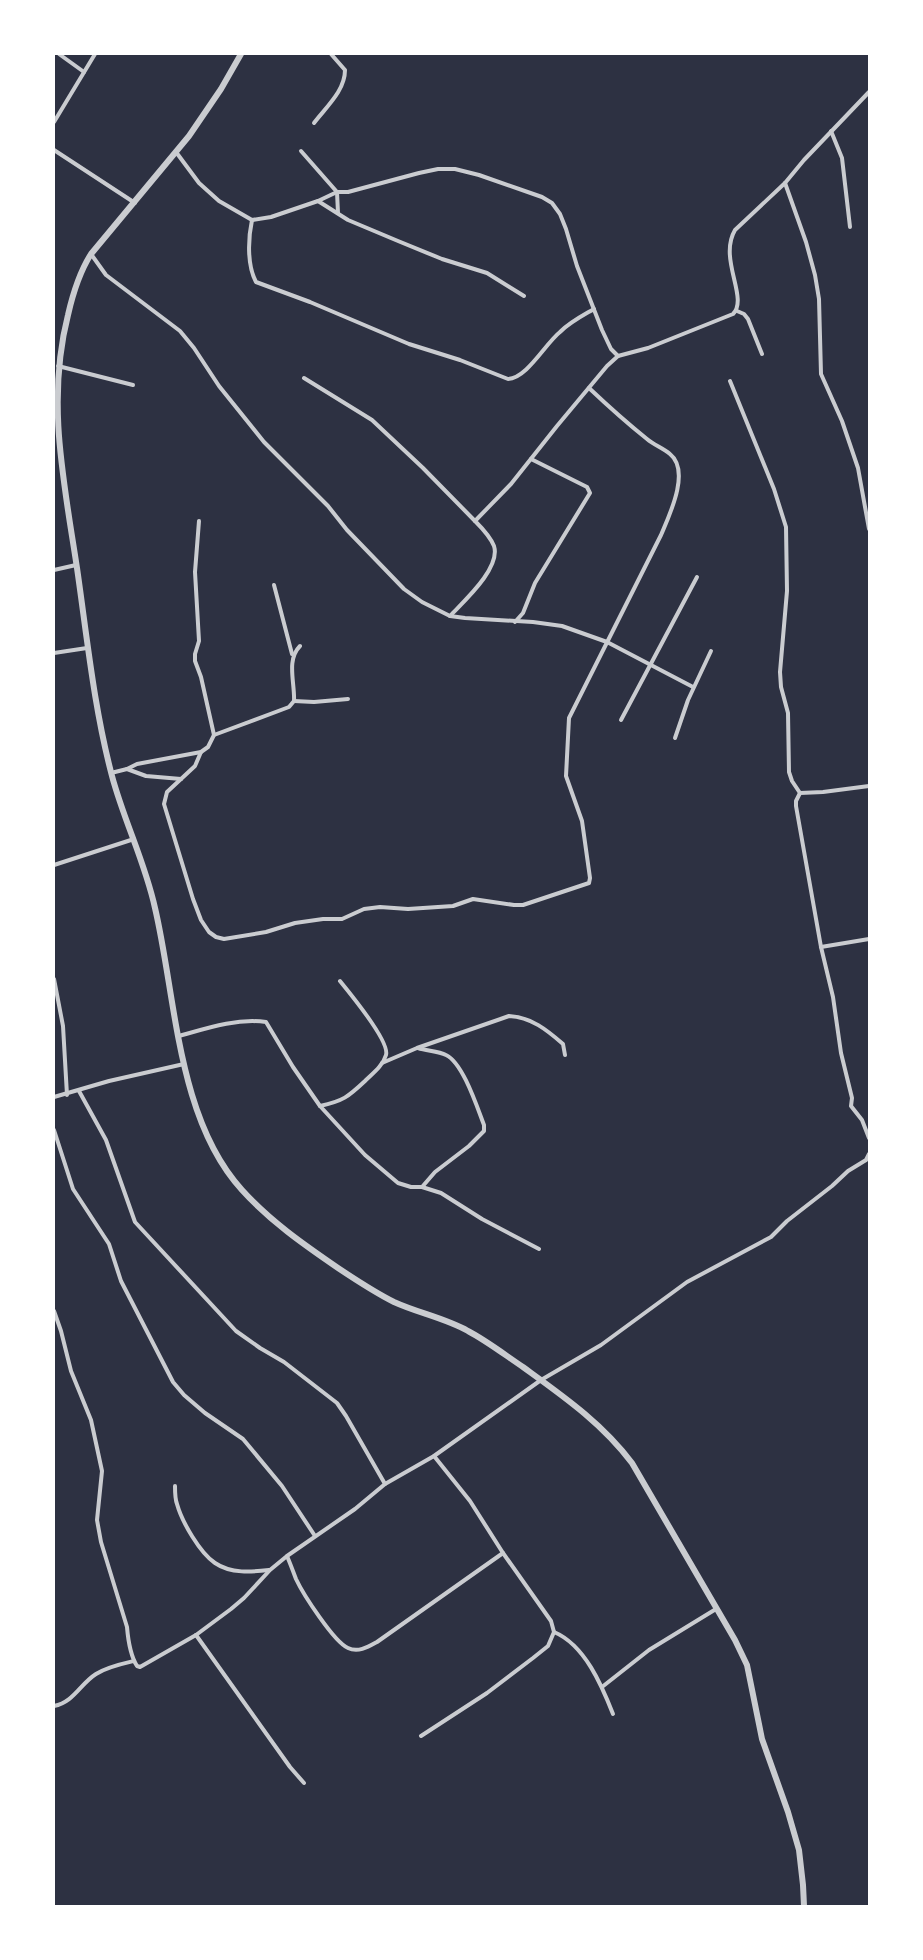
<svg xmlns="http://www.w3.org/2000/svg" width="923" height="1960" font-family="'Open Sans',sans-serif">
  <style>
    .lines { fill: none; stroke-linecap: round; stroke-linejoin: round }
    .minor { stroke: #caccd0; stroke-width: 4 }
    .tertiary { stroke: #caccd0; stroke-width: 6 }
  </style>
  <rect width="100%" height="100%" fill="#2d3142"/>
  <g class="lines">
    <!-- minor -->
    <g class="minor">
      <polyline points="59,54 84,72"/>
      <polyline points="54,122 95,54"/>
      <path d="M 314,123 C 326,107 345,91 345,70 L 331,54"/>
      <polyline points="831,131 842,158 850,227"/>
      <polyline points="54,150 135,203"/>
      <polyline points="301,151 337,192 338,213"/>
      <polyline points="176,152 199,183 219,201 252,220 271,217 318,201 337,192 348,192 419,173 438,169 455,169 479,175 542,197 552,203 560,214 566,229 577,266 602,330 611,349 618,356"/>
      <polyline points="785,183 806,242 815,275 819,299 821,374 842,421 858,468 869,529"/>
      <polyline points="318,201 348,220 398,241 442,259 487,273 524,296"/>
      <path d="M 252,220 C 248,239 247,265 256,282 L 310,302 L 409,344 L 460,360 L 508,379 C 527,378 545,344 560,332 C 570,322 582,316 594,309"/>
      <path d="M 91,254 L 106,275 L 180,331 L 194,348 L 219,386 L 264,442 L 328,506 L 347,530 L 404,589 L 422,602 L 450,616 C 464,601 501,568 494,546 C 490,536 482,528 475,521 L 511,484 L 557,426 L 607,366 L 618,356 L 648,348 L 733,314 C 749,298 718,259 735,230 L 785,183 L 804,160 L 869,92"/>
      <polyline points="737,311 744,314 748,319 762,354"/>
      <polyline points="58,366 133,385"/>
      <polyline points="304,378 372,420 423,468 475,521"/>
      <polyline points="730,381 774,489 786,527 787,591 780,672 781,687 788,713 789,772 792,781 800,793"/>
      <polyline points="199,521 195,572 199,641 195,654 195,661 201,677 214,735"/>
      <polyline points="54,570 76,565"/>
      <polyline points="274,585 292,654"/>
      <polyline points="450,616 465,618 533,622 562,626 607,642 693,687"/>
      <polyline points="515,622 523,613 535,583 590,493 587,487 531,459"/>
      <polyline points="54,653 87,648"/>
      <polyline points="294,701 314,702 348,699"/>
      <polyline points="621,720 697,577"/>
      <polyline points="675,738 688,700 711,651"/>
      <path d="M 201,752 L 195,766 L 167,792 L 164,804 L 193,899 L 201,920 L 209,932 L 216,937 L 224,939 L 266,932 L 295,923 L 323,919 L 342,919 L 364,909 L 380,907 L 408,909 L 453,906 L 473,899 L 514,905 L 523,905 L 589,883 L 590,878 L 582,821 L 566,776 L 569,718 L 661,535 C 669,516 691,471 670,454 C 663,448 654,445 647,439 C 627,423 608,406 589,388"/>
      <polyline points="127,769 146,776 181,779"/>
      <path d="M 111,773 L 127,769 L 137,764 L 201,752 L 208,747 L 214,735 L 289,707 L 294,701 C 295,683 286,660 300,646"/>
      <polyline points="869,786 823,792 800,793 796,801 796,806 821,947 833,997 841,1053 852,1098 851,1106 862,1120 869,1138"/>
      <polyline points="54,865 134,839"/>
      <polyline points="821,947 869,939"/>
      <polyline points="54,979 63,1026 67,1095"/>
      <path d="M 179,1036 C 207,1028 237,1018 266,1022 L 293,1067 L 320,1106 L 365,1155 L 398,1183 L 411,1187 L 422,1187 L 441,1193 L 482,1219 L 539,1249"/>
      <path d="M 418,1048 C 427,1051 438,1051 446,1055 C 463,1063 477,1107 484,1125 L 484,1131 L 469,1146 L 435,1172 L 422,1187"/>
      <path d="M 382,1063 L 417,1048 L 509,1016 C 531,1017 547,1030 563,1044 L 565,1055"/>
      <polyline points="79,1091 106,1140 135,1222 236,1331 260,1348 284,1362 337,1403 346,1416 385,1484"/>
      <polyline points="54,1097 109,1081 184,1064"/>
      <path d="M 320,1106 C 343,1101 348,1097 365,1081 C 372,1074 383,1066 386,1055 C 390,1042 349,992 340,981"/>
      <polyline points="54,1130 73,1189 109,1244 121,1281 173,1382 184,1395 205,1413 243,1439 282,1486 315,1536"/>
      <path d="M 54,1311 L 61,1331 L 71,1371 L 91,1420 L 102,1471 L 97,1520 L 101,1542 L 127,1627 C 128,1639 130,1655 137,1666 L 140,1667 L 196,1635 L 231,1609 L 244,1598 L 270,1570 L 287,1556 L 355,1509 L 385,1484 L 434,1456 L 541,1380 L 601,1345 L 687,1282 L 771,1237 L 787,1221 L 832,1186 L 848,1171 L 866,1160 L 869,1154"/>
      <path d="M 175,1486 C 175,1491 175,1499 177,1504 C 182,1522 200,1553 215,1563 C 231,1574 252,1572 269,1570"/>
      <path d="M 287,1556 C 290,1563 293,1571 296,1579 C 303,1594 334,1642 348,1648 C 358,1653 368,1647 377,1642 L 503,1553"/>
      <path d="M 554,1632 C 585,1645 602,1686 613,1714"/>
      <polyline points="196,1635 290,1767 304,1783"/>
      <polyline points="602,1687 649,1650 716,1609"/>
      <path d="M 54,1706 C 74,1702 80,1684 96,1674 C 107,1667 121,1664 134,1661"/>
      <polyline points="421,1736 487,1693 533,1658 548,1646 554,1632 551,1621 503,1553 470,1501 434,1456"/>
    </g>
    <!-- tertiary -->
    <path class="tertiary" d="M 241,54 L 221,89 L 189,136 L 91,254 C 79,273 73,293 68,315 C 46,401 64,482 77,568 C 87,637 94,708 112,776 C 124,821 145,862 155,908 C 176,997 177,1119 242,1190 C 270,1221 303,1244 338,1268 C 356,1280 374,1292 394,1302 C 418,1313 445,1318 468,1331 C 487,1341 505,1355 523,1367 C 563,1396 602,1423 632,1463 L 735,1640 L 747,1665 L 762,1739 L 788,1812 L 799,1850 L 803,1885 L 804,1906"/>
  </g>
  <!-- border -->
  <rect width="923" height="1960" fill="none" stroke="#ffffff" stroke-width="110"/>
</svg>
